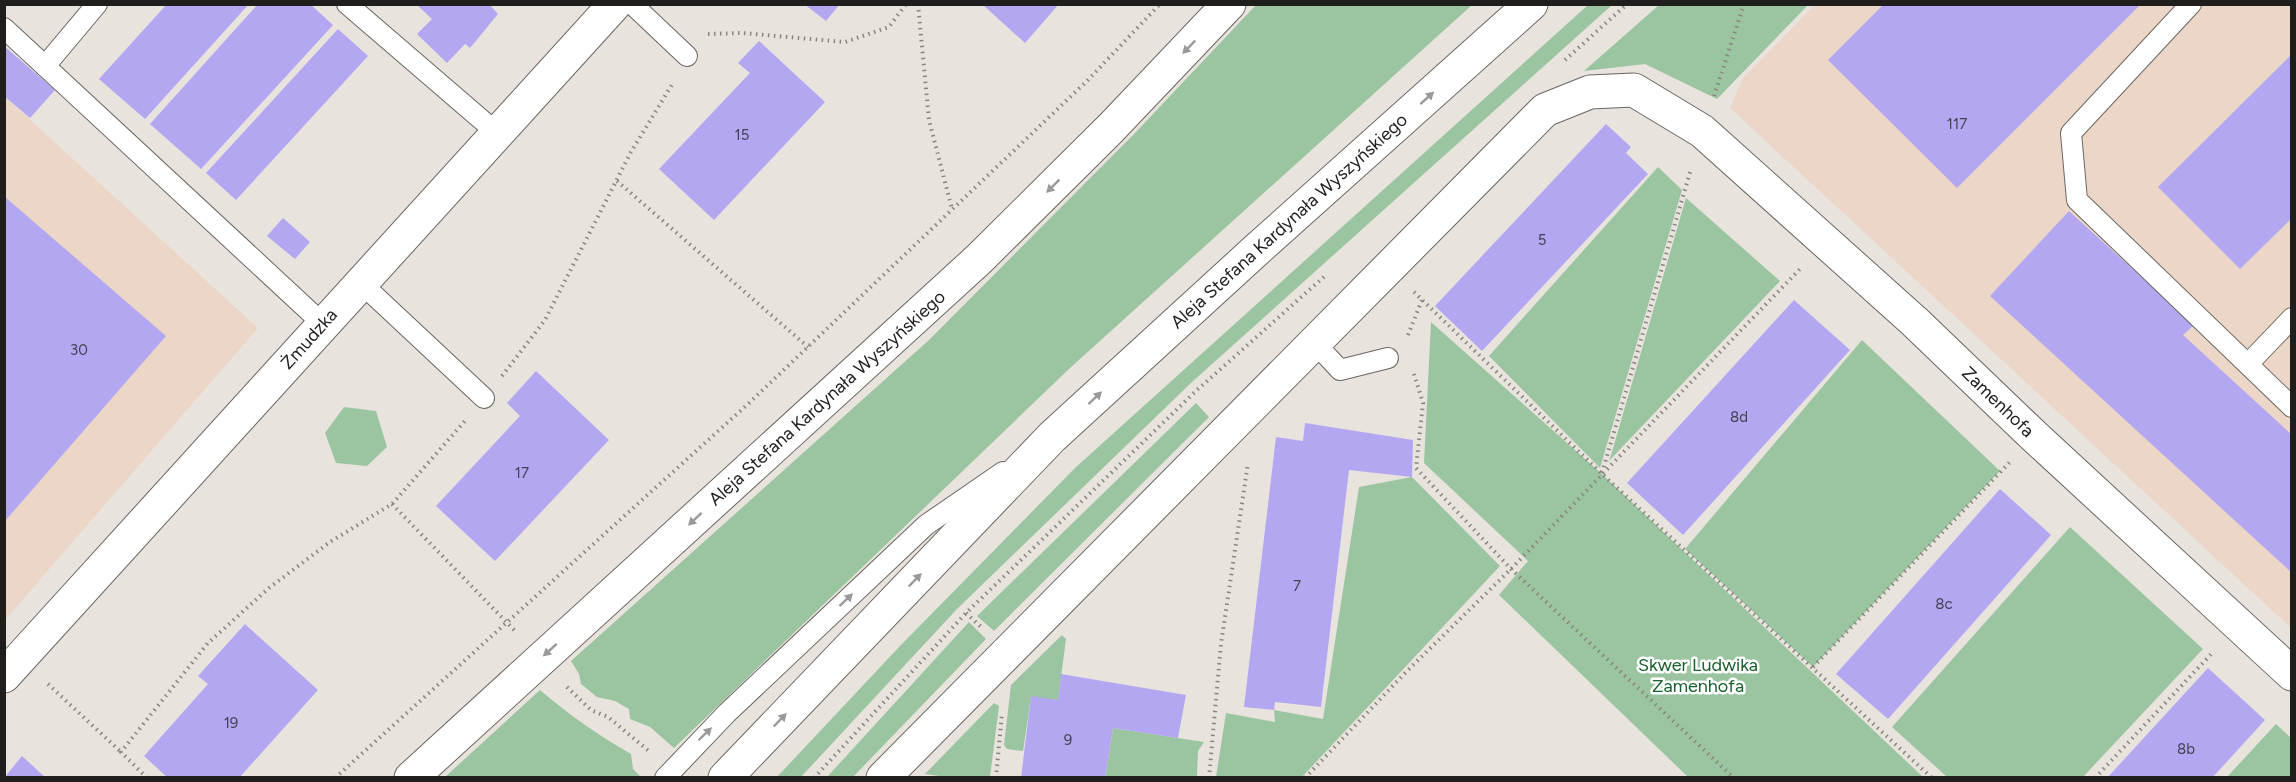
<svg xmlns="http://www.w3.org/2000/svg" width="2296" height="782" font-family="Figtree,sans-serif">
  <style>
    .industrial { fill: #ebd6c8 }
    .green { fill: #9bc5a1 }
    .building { fill: #b3a7f2 }
    .lines { fill: none; stroke-linecap: round; stroke-linejoin: round }
    .lane-casing { stroke: #6b6662; stroke-width: 22 }
    .street-casing { stroke: #6b6662; stroke-width: 35 }
    .primary-casing { stroke: #6b6662; stroke-width: 35 }
    .path { stroke: #898581; stroke-width: 4; stroke-dasharray: 1.5 4.5; stroke-linecap: butt }
    .lane { stroke: #fff; stroke-width: 20 }
    .street { stroke: #fff; stroke-width: 33 }
    .primary { stroke: #fff; stroke-width: 33 }
    .oneway { fill: #9b9a99 }
    .labels { text-anchor: middle; stroke-width: 5; stroke-linejoin: round; paint-order: stroke }
    .number-label { font-size: 15px; fill: #454052 }
    .street-label { font-size: 18px; fill: #201e1c; stroke: #fff }
    .park-label { font-size: 18px; fill: #18612c; stroke: #fff }
  </style>
  <rect width="100%" height="100%" fill="#e9e3de"/>
  <!-- industrial -->
  <g class="industrial">
    <polygon points="1815,5 2291,5 2291,628 1730,108 1743,78"/>
    <polygon points="4,96 258,328 5,620 4,620"/>
  </g>
  <!-- green -->
  <g class="green">
    <polygon points="1257,4 1472,5 1070,368 674,748 650,727 630,719 629,709 615,701 597,697 581,684 579,674 571,661 929,340 1135,133"/>
    <polygon points="1588,5 1612,5 1192,382 957,609 801,777 777,777 899,647 1075,468"/>
    <polygon points="1659,5 1659,4 1808,5 1717,99 1645,64 1584,71"/>
    <polygon points="1658,167 1682,190 1600,468 1489,356"/>
    <polygon points="1686,198 1780,281 1608,462 1609,462"/>
    <polygon points="1431,322 1602,474 1923,777 1688,777 1499,595 1528,561 1424,463"/>
    <polygon points="1862,340 2000,471 1813,667 1685,549"/>
    <polygon points="1196,403 1209,417 994,631 977,616"/>
    <polygon points="344,407 376,411 387,447 367,466 336,463 325,433"/>
    <polygon points="1412,477 1500,566 1302,777 1216,777 1226,713 1275,722 1274,710 1323,719 1359,487"/>
    <polygon points="2070,527 2203,649 2083,777 1947,777 1892,727"/>
    <polygon points="969,622 986,639 853,777 827,777"/>
    <polygon points="1062,635 1066,639 1058,700 1031,697 1023,751 1007,749 1004,745 1011,685"/>
    <path d="M 540,690 C 571,716 596,734 631,754 L 633,769 L 641,777 L 445,777 Z"/>
    <polygon points="994,703 999,706 990,777 954,778 925,774"/>
    <polygon points="2276,724 2291,738 2291,777 2227,777"/>
    <polygon points="1113,728 1204,742 1198,751 1197,777 1105,778"/>
  </g>
  <!-- building -->
  <g class="building">
    <polygon points="167,4 249,4 145,119 99,79"/>
    <polygon points="258,4 310,4 333,25 201,169 150,124"/>
    <polygon points="416,4 489,4 498,14 470,48 465,44 447,63 417,34 432,19"/>
    <polygon points="804,4 840,4 826,21"/>
    <polygon points="982,4 1059,4 1025,43"/>
    <polygon points="1884,4 2141,4 1957,188 1828,60"/>
    <polygon points="338,29 368,56 236,200 206,173"/>
    <polygon points="759,41 825,102 714,220 659,169 750,73 738,63"/>
    <polygon points="4,46 55,90 30,118 4,96"/>
    <polygon points="2292,54 2292,218 2240,269 2158,187"/>
    <polygon points="1606,124 1631,147 1626,153 1648,174 1482,351 1435,306"/>
    <polygon points="5,197 166,336 5,521"/>
    <polygon points="2069,211 2194,325 2183,335 2292,435 2292,573 1990,296"/>
    <polygon points="283,218 310,242 295,259 267,236"/>
    <polygon points="1794,300 1850,350 1683,535 1627,483"/>
    <polygon points="536,371 609,440 495,561 436,506 520,416 507,403"/>
    <polygon points="1305,423 1413,440 1412,477 1349,470 1321,707 1275,702 1274,710 1244,707 1276,437 1303,441"/>
    <polygon points="2000,489 2051,535 1888,719 1836,674"/>
    <polygon points="245,624 318,690 239,778 168,778 144,756 208,684 198,676"/>
    <polygon points="2208,668 2265,720 2212,778 2107,778"/>
    <polygon points="1061,674 1186,695 1178,738 1113,728 1105,778 1021,778 1031,696 1058,700"/>
    <polygon points="22,756 46,778 4,778"/>
  </g>
  <g class="lines">
    <defs>
      <g id="lane">
        <polyline points="347,4 497,133"/>
        <polyline points="632,4 687,56"/>
        <polyline points="2191,4 2071,133 2077,200 2292,407"/>
        <polyline points="4,28 323,324"/>
        <polyline points="45,66 97,4"/>
        <polyline points="361,283 484,398"/>
        <polyline points="1314,342 1340,370 1388,358"/>
        <polyline points="2248,364 2292,318"/>
        <polyline points="665,778 727,713 926,525 1003,472"/>
      </g>
      <g id="street">
        <polyline points="4,676 615,4"/>
        <polyline points="883,778 1545,110 1590,92 1634,90 1702,131 1915,322 2034,436 2292,674"/>
      </g>
      <g id="primary">
        <polyline points="411,778 979,259 1111,128 1229,4"/>
        <polyline points="725,778 1052,437 1253,253 1531,4"/>
      </g>
    </defs>
    <!-- lane casing -->
    <use href="#lane" class="lane-casing"/>
    <!-- street casing -->
    <use href="#street" class="street-casing"/>
    <!-- primary casing -->
    <use href="#primary" class="primary-casing"/>
    <!-- path -->
    <g class="path">
      <polyline points="918,4 929,120 952,209"/>
      <polyline points="708,34 742,33 845,42 889,27 906,4"/>
      <polyline points="1565,60 1627,4"/>
      <polyline points="1714,96 1744,4"/>
      <polyline points="617,181 808,347"/>
      <polyline points="1414,292 1602,474 1932,778"/>
      <polyline points="1408,335 1422,300"/>
      <polyline points="1414,374 1423,403 1416,468 1511,569 1734,778"/>
      <polyline points="502,376 545,320 631,152 673,83"/>
      <polyline points="1602,473 1691,169"/>
      <polyline points="392,504 517,633"/>
      <polyline points="966,613 981,627"/>
      <polyline points="1813,667 2010,462"/>
      <polyline points="48,684 121,752"/>
      <polyline points="567,687 591,710 608,717 650,752"/>
      <polyline points="147,778 121,752 208,643 269,588 330,542 392,504 465,421"/>
      <polyline points="335,778 748,404 1088,80 1160,4"/>
      <polyline points="814,778 966,613 1197,390 1325,276"/>
      <polyline points="996,778 1002,713"/>
      <polyline points="1209,778 1221,644 1248,463"/>
      <polyline points="1305,778 1406,672 1511,569 1800,269"/>
      <polyline points="2095,778 2214,651"/>
    </g>
    <!-- lane -->
    <use href="#lane" class="lane"/>
    <!-- street -->
    <use href="#street" class="street"/>
    <!-- primary -->
    <use href="#primary" class="primary"/>
  </g>
  <!-- one-way arrows -->
  <defs><path id="oneway-solid" d="M-6-.8H1V-3.2L6.5 0L1 3.2V.8H-6Z" transform="scale(1.5)"/></defs>
  <g class="oneway">
    <use href="#oneway-solid" transform="translate(1189 47) rotate(134)"/>
    <use href="#oneway-solid" transform="translate(1427 98) rotate(-42)"/>
    <use href="#oneway-solid" transform="translate(1053 186) rotate(135)"/>
    <use href="#oneway-solid" transform="translate(1095 398) rotate(-43)"/>
    <use href="#oneway-solid" transform="translate(695 519) rotate(137)"/>
    <use href="#oneway-solid" transform="translate(915 580) rotate(-46)"/>
    <use href="#oneway-solid" transform="translate(846 600) rotate(-43)"/>
    <use href="#oneway-solid" transform="translate(550 650) rotate(138)"/>
    <use href="#oneway-solid" transform="translate(780 720) rotate(-46)"/>
    <use href="#oneway-solid" transform="translate(705 734) rotate(-44)"/>
  </g>
  <g class="labels">
    <!-- number labels -->
    <g class="number-label">
      <text x="1957" y="129">117</text>
      <text x="742" y="140">15</text>
      <text x="1542" y="245">5</text>
      <text x="79" y="355">30</text>
      <text x="1739" y="422">8d</text>
      <text x="522" y="478">17</text>
      <text x="1297" y="591">7</text>
      <text x="1944" y="609">8c</text>
      <text x="231" y="728">19</text>
      <text x="1068" y="745">9</text>
      <text x="2186" y="754">8b</text>
    </g>
    <!-- street labels -->
    <g class="street-label">
      <text transform="translate(1289 221) rotate(-42)" y="6">Aleja Stefana Kardynała Wyszyńskiego</text>
      <text transform="translate(309 339) rotate(-48)" y="6">Żmudzka</text>
      <text transform="translate(827 398) rotate(-42)" y="6">Aleja Stefana Kardynała Wyszyńskiego</text>
      <text transform="translate(1998 402) rotate(44)" y="6">Zamenhofa</text>
    </g>
    <!-- park labels -->
    <g class="park-label">
      <text x="1698" y="671">Skwer Ludwika<tspan x="1698" dy="21">Zamenhofa</tspan></text>
    </g>
  </g>
  <!-- border -->
  <rect width="2296" height="782" fill="none" stroke="#201e1c" stroke-width="12"/>
</svg>
